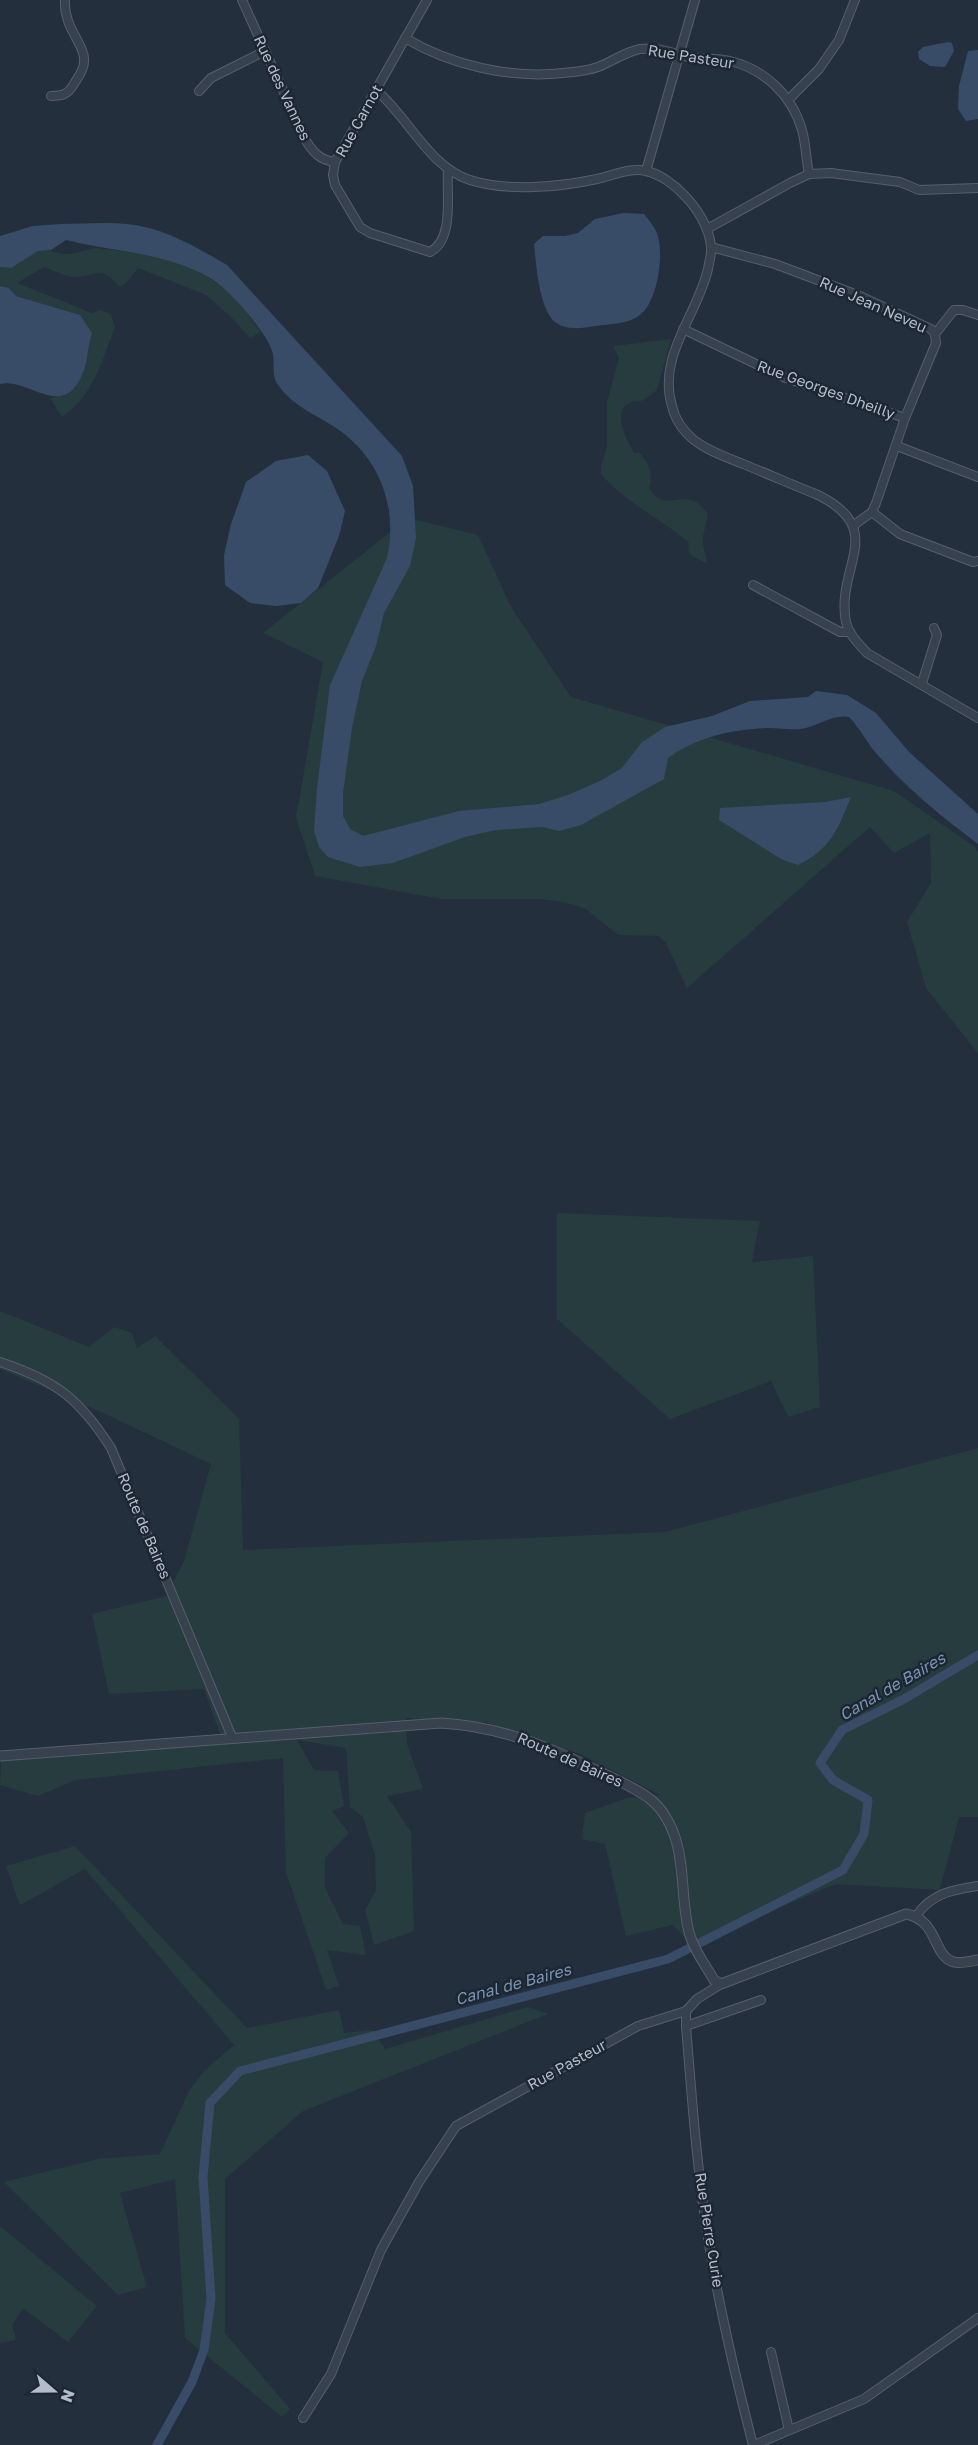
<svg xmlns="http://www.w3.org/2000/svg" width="978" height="2445" font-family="'Golos Text',sans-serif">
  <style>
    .green { fill: #263c3f }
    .water { fill: #394c67 }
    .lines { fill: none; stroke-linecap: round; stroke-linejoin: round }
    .canal { stroke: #394c67; stroke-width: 9 }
    .minor-casing { stroke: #565f6c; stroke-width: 10 }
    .tertiary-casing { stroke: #565f6c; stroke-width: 11 }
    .minor { stroke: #38414e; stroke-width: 8 }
    .tertiary { stroke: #38414e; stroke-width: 9 }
    .labels { text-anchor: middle; stroke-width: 5; stroke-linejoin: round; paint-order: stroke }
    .street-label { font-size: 15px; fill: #b4bcc9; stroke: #1d2633 }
    .water-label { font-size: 16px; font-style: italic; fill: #7c92b1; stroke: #1d2633 }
  </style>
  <rect width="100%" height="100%" fill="#242f3e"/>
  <!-- green -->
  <g class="green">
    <path d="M 95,248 C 146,253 198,260 235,299 C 245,308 252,321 261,332 L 250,338 L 230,316 L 206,295 L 138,268 L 125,284 L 119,287 C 101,265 99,276 76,277 C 66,278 54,270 44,267 L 17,283 L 92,313 L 101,310 L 111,315 L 115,327 C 103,360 92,397 62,417 L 50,398 L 66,394 L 85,367 L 91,332 L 80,315 L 16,296 L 9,288 L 0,286 L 0,267 C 19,268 23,256 39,251 C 49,248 57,254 67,254 C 76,254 86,250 95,248 Z"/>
    <path d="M 671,339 L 657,390 C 652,394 646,399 641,401 C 638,402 634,401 631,402 C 610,410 627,440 634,453 L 639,452 C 648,463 654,474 649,488 C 663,512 677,493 696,502 C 700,504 703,509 707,512 C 708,523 702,533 703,543 C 703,551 708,555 706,563 L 692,556 L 688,551 L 689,543 C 661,518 625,503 601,474 L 601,465 L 607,446 L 607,401 L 619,358 L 613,346 Z"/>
    <polygon points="408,518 478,535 511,607 571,697 894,791 975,847 978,852 978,1053 926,988 907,922 931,883 930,833 894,853 870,827 687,988 666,943 658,936 618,935 586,909 564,902 538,899 441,899 315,876 296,818 323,662 263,633"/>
    <polygon points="557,1213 760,1221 752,1262 813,1256 820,1407 788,1417 771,1381 670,1419 557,1319"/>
    <polygon points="0,1311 89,1347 114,1327 132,1333 137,1348 155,1336 239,1419 243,1550 665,1532 978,1448 978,1817 959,1817 940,1890 836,1884 692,1944 672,1925 626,1936 605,1844 582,1839 585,1813 627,1798 660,1795 580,1754 488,1723 406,1718 407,1744 423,1789 387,1796 411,1832 414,1931 374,1945 365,1910 376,1891 375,1855 363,1817 350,1807 346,1748 297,1740 314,1770 338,1771 344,1806 332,1811 349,1833 325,1858 325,1888 343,1924 360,1926 366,1955 327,1950 339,1986 326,1990 286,1872 283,1758 76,1780 38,1796 0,1785 1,1760 222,1740 204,1689 109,1694 92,1614 166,1596 184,1561 211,1464 101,1412 0,1369"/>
    <polygon points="75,1846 247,2028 339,2010 344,2033 373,2030 385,2049 528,2007 548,2014 303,2111 225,2179 225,2333 290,2409 282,2417 185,2338 175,2179 120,2193 147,2287 118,2295 4,2182 98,2159 160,2154 189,2091 204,2071 234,2045 85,1869 20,1905 6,1866"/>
    <polygon points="0,2226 97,2306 68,2342 23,2308 12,2325 16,2340 0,2343"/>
  </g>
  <!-- water -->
  <g class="water">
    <polygon points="948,42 952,43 954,51 945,67 930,66 919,59 918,52 923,47"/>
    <polygon points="978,50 978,119 966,121 958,109 959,86 968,51"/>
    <path d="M 624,213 L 644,214 C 648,219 652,224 655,229 C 666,248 658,302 640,315 C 629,324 609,324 595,326 C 583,328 566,331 555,322 C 539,309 536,263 534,244 L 543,236 L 565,236 L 578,233 L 595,219 Z"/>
    <path d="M 61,224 C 82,224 105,222 127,224 C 163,227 196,247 227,265 L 402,456 L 413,486 L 416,538 L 410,566 L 384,613 L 376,646 L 362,681 L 352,728 L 343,793 L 343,816 L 350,829 L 363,836 L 459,811 L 539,804 L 568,795 L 602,780 L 622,768 L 642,742 L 665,727 L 712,716 L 750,701 L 808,697 L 816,691 L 847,695 L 876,713 L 909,752 L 978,814 L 978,844 C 941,816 907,789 877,754 C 867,743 860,728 849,717 C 832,714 819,726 801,729 C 790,730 780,728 769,728 C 732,729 697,737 668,758 L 664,779 L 581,825 L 559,831 L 542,827 L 496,830 L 465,837 L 393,863 L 360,867 L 328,857 L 319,847 L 314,831 L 317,788 L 330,685 L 387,558 C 398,509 381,460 339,430 C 316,414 296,409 278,385 C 271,375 275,364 273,354 C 269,334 228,288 210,278 C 162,251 117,253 66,240 L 51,250 L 38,251 L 11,268 L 0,267 L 0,236 L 33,226 Z"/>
    <path d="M 0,286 L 9,288 L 16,296 L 80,315 L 92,333 C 88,345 88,358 84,370 C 64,424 30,377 0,384 Z"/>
    <polygon points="308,455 327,471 345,511 339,536 318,588 301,603 276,606 250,603 225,585 224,555 231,524 246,482 276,461"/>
    <path d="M 851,797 C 837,830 832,848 798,865 L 783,860 L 719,820 L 720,808 L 825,802 Z"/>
  </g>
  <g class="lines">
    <!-- canal -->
    <polyline class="canal" points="157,2445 192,2382 204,2350 211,2299 203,2177 210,2103 240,2071 668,1959 843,1870 864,1834 868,1800 833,1780 820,1763 842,1730 904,1699 978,1655"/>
    <defs>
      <g id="minor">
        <path d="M 242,0 L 306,141 C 314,153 320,160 335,162"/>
        <path d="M 427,0 L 335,162 L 333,175 L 335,185 L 360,227 L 370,233 L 430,252 C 455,239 446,193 448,169"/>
        <path d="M 405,38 C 450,65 510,79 563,73 C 574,72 587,71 598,67 C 613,61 625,52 640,49 C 660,46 675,55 693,58 C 705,59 718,58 730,61 C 764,69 792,95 802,130 C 806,144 806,160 809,174"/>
        <path d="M 376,90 C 409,118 428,166 470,180 C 507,192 560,187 597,179 C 612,176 630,167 646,171 C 660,174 675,185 684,195 C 697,208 709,227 711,246 C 712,254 709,262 708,269 C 697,316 657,356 672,406 C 675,419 683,431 694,440 C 708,451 726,457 743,464 C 768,474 793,485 818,495 C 889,530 835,567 846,622 C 849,635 859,644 867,653 L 978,718"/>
        <polyline points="199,91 211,78 265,51"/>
        <path d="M 51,96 C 63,96 68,94 74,84 C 78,77 84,70 84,62 C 86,45 63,28 65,0"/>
        <polyline points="788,100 819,69 839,40 855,0"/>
        <polyline points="646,171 695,0"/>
        <polyline points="707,229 790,183 809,174 831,173 900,182 919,190 978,188"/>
        <polyline points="711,247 775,264 860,296 931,329 935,334 936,343 905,418 876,503 872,512 854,525"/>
        <polyline points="683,329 783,377 905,418"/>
        <polyline points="935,334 954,310 963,310 978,315"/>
        <polyline points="897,446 978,477"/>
        <polyline points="872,512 900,534 973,562 978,561"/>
        <polyline points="753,585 840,632 850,632"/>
        <polyline points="922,683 937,635 934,628"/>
        <path d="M 0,1362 C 55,1380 80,1399 111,1448 L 232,1737"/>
        <path d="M 916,1916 C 932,1893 952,1890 978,1886"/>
        <path d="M 686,2011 L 686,2026 C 692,2099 697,2172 709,2244 C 720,2312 736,2379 753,2445"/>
        <polyline points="686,2026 761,2000"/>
        <polyline points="771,2352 789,2430"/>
        <polyline points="303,2418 331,2374 381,2250 419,2182 456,2126 638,2026 686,2011 697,1999 721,1984"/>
        <polyline points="754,2445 864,2399 978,2318"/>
      </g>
      <path id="tertiary" d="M 0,1756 L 441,1723 C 499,1726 550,1747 602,1773 C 618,1781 636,1788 650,1799 C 662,1808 670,1823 675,1837 C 685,1867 681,1901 689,1932 C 693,1949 706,1966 714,1980 L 721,1984 L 906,1914 C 939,1920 932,1956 954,1962 C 960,1964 971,1961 978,1960"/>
    </defs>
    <!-- minor casing -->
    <use href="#minor" class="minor-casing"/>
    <!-- tertiary casing -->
    <use href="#tertiary" class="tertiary-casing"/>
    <!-- minor -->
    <use href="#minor" class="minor"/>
    <!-- tertiary -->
    <use href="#tertiary" class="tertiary"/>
  </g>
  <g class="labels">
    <!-- street labels -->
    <g class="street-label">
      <text transform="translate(691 57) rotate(9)" y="5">Rue Pasteur</text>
      <text transform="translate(282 88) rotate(65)" y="5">Rue des Vannes</text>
      <text transform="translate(359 121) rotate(-61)" y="5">Rue Carnot</text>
      <text transform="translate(873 305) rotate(24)" y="5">Rue Jean Neveu</text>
      <text transform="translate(826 390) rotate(20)" y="5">Rue Georges Dheilly</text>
      <text transform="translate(144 1526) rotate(67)" y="5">Route de Baires</text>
      <text transform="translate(570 1760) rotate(24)" y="5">Route de Baires</text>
      <text transform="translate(567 2065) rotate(-29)" y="5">Rue Pasteur</text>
      <text transform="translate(709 2230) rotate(81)" y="5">Rue Pierre Curie</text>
    </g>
    <!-- water labels -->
    <g class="water-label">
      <text transform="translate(892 1686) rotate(-30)" y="6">Canal de Baires</text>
      <text transform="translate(513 1984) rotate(-15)" y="6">Canal de Baires</text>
    </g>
  </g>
  <!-- north arrow -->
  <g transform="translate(54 2391) rotate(110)" stroke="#1d2633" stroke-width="4.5" paint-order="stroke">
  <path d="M0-4.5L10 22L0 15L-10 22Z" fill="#b4bcc9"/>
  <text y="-9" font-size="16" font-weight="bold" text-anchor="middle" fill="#b4bcc9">N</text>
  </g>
</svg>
